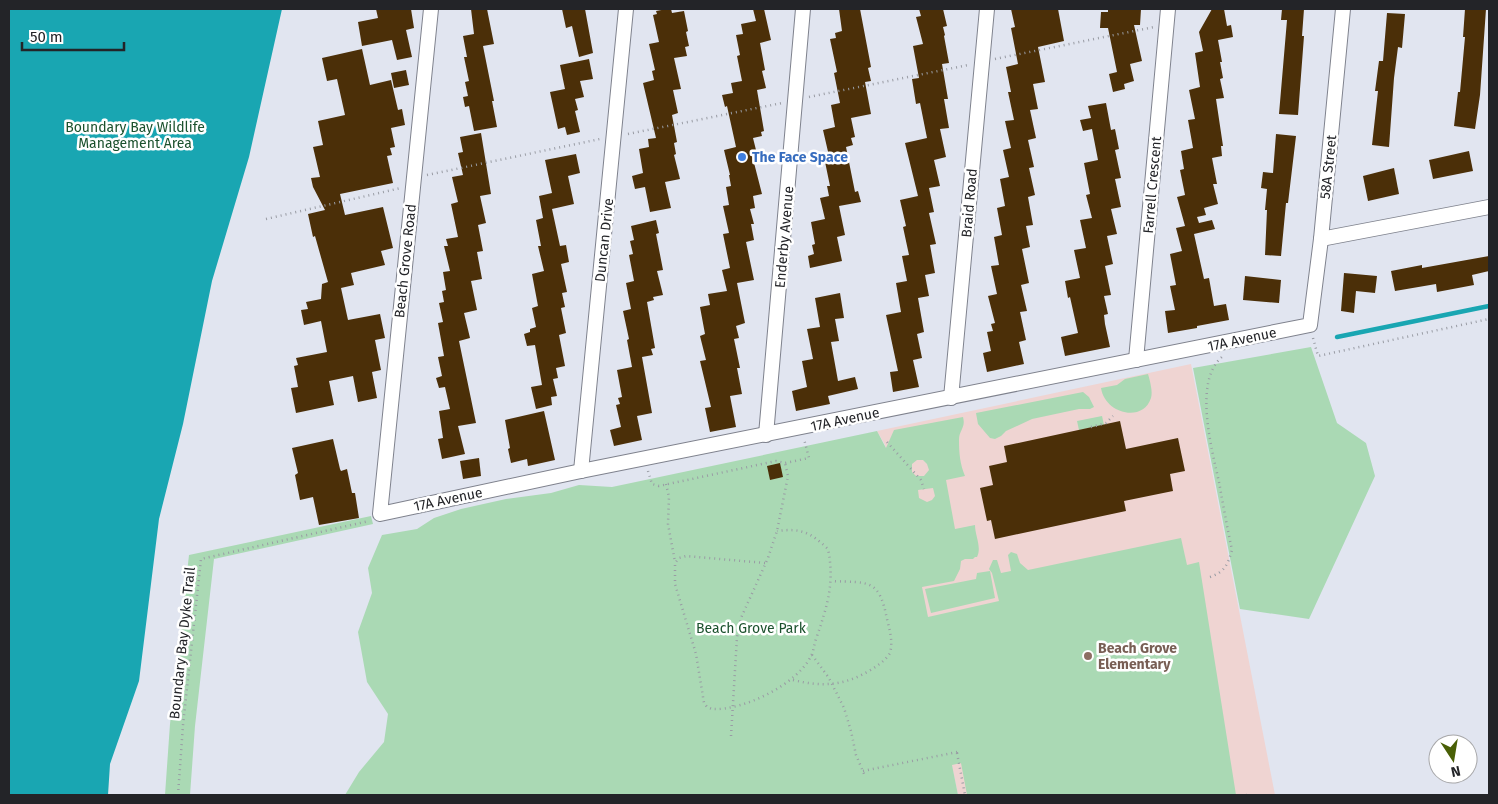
<svg xmlns="http://www.w3.org/2000/svg" width="1498" height="804" font-family="'Fira Sans',sans-serif">
  <style>
    .education { fill: #efd4d2 }
    .green { fill: #aad9b4; fill-rule: evenodd }
    .water { fill: #19a6b2 }
    .lines { fill: none; stroke-linecap: round; stroke-linejoin: round }
    .stream { stroke: #19a6b2; stroke-width: 4.5 }
    .building { fill: #4b2f08 }
    .minor-casing { stroke: #7f828d; stroke-width: 16 }
    .path { stroke: #999ca4; stroke-width: 2.5; stroke-dasharray: 1 4; stroke-linecap: butt }
    .minor { stroke: #fff; stroke-width: 14 }
    .shop-dot { fill: #3f7fe0; stroke: #fff; stroke-width: 2 }
    .education-dot { fill: #8d6e63; stroke: #fff; stroke-width: 2 }
    .labels { text-anchor: middle; stroke-width: 5; stroke-linejoin: round; paint-order: stroke }
    .park-label { font-size: 14px; fill: #1b512d; stroke: #fff }
    .shop-label { font-size: 14px; font-weight: bold; fill: #366cbe; stroke: #fff; text-anchor: start }
    .street-label { font-size: 14px; fill: #232428; stroke: #fff }
    .education-label { font-size: 14px; font-weight: bold; fill: #785e54; stroke: #fff; text-anchor: start }
  </style>
  <rect width="100%" height="100%" fill="#e1e5f0"/>
  <!-- education -->
  <polygon class="education" points="1191,364 1275,795 958,795 885,445 877,431"/>
  <!-- green -->
  <g class="green">
    <polygon points="1311,347 1337,423 1366,443 1375,476 1309,619 1240,609 1193,368"/>
    <path d="M 1148,374 C 1150,381 1153,392 1151,398 C 1143,423 1105,414 1101,388 L 1117,385 L 1125,379 Z"/>
    <polygon points="1083,392 1089,397 1094,407 1090,409 1079,409 1032,419 1006,431 1001,436 995,439 990,438 978,424 976,413"/>
    <polygon points="1102,416 1104,425 1079,430 1077,421"/>
    <path d="M 963,417 C 966,428 959,430 959,440 C 959,453 960,464 965,476 L 946,480 L 955,529 L 975,525 C 975,536 982,547 977,557 L 975,557 L 973,559 L 965,559 L 961,561 L 960,569 L 954,581 L 922,587 L 928,617 L 999,601 L 992,573 L 989,569 L 993,560 L 997,560 L 1001,573 L 1011,571 L 1008,555 L 1011,552 L 1017,554 L 1020,563 L 1028,570 L 1181,538 L 1187,565 L 1199,562 L 1236,795 L 967,795 L 961,763 L 952,765 L 958,795 L 345,795 L 359,772 L 384,742 L 388,714 L 367,682 L 358,632 L 372,593 L 368,568 L 382,535 L 417,529 L 434,518 L 461,509 L 506,499 L 551,493 L 579,485 L 612,487 L 877,431 L 886,448 L 894,430 ZM 917,460 L 923,460 L 927,464 L 929,470 L 924,476 L 916,476 L 912,472 L 912,464 ZM 933,488 L 935,496 L 932,500 L 927,502 L 919,498 L 918,490 Z"/>
    <polygon points="371,516 373,524 214,559 195,726 190,795 165,795 170,724 189,555"/>
    <polygon points="990,571 995,598 931,613 925,589 976,579 977,573"/>
  </g>
  <!-- water -->
  <polygon class="water" points="9,9 282,9 249,157 212,281 183,424 159,519 139,681 110,764 108,795 9,795"/>
  <g class="lines">
    <!-- stream -->
    <polyline class="stream" points="1337,337 1489,306"/>
  </g>
  <!-- building -->
  <g class="building">
    <polygon points="376,9 411,9 414,28 406,30 412,57 397,60 392,40 362,46 358,22 378,18"/>
    <polygon points="471,9 487,9 494,44 483,46 494,101 492,101 497,127 474,131 469,106 465,107 463,97 468,96 465,82 469,81 464,57 467,57 463,36 474,34"/>
    <polygon points="562,9 585,9 593,53 579,57 572,26 566,28"/>
    <polygon points="667,9 671,9 672,13 684,11 688,31 686,32 689,46 685,47 687,56 674,58 681,89 673,90 678,113 672,115 677,142 674,143 676,154 674,155 680,179 665,182 671,208 650,212 645,187 635,189 632,176 643,173 639,149 649,147 648,139 656,138 643,83 654,80 652,71 655,70 649,44 659,42 653,15 657,14 656,11"/>
    <polygon points="753,9 764,9 771,40 760,43 765,70 762,71 766,88 757,90 764,131 761,132 762,136 753,138 757,154 752,155 762,194 753,196 755,208 750,209 754,224 751,224 754,240 746,242 754,280 737,283 745,323 736,326 739,338 734,339 740,368 737,368 742,394 730,396 736,427 710,432 705,408 711,407 700,361 706,360 700,336 705,334 700,307 710,305 708,294 727,291 722,270 730,268 723,234 729,233 723,206 729,205 726,187 731,186 729,175 730,175 724,150 736,147 727,106 725,107 722,95 733,93 731,83 742,81 737,56 740,55 736,35 743,34 741,24 756,21"/>
    <polygon points="839,9 860,9 871,67 868,68 871,81 865,82 871,114 851,118 855,137 851,138 853,145 846,147 855,192 858,191 861,202 839,206 845,235 837,237 842,261 810,268 808,256 814,254 812,245 815,244 811,222 825,219 820,198 829,196 827,186 830,186 824,157 829,156 823,130 835,127 831,105 840,103 834,73 837,72 830,39 836,38 835,33 842,31"/>
    <polygon points="919,9 943,9 947,26 943,27 945,35 944,36 949,63 942,64 948,99 944,99 949,128 940,129 946,157 934,160 940,186 929,188 934,212 929,213 936,244 930,245 935,273 925,275 929,296 918,298 924,332 917,334 922,358 913,360 919,387 893,392 890,372 898,371 886,315 901,312 896,283 907,281 902,256 909,255 903,227 906,226 900,200 918,196 905,143 927,138 920,103 916,104 912,79 919,78 913,46 923,44 916,17 921,16"/>
    <polygon points="1011,9 1058,9 1064,41 1038,47 1045,82 1033,84 1038,109 1030,110 1036,138 1028,140 1034,167 1029,168 1035,195 1028,197 1033,225 1026,226 1030,247 1022,249 1029,283 1021,285 1027,311 1020,312 1026,340 1019,342 1024,364 987,372 983,353 991,351 987,332 993,331 991,324 995,323 988,296 997,294 991,266 999,265 994,237 1002,235 997,208 1005,206 1000,179 1009,177 1003,150 1011,148 1005,121 1014,120 1008,92 1011,92 1006,67 1018,64 1011,28 1015,27"/>
    <polygon points="1108,9 1141,9 1140,25 1134,25 1142,61 1130,64 1134,81 1124,84 1125,89 1113,92 1109,74 1117,72 1108,28 1100,28 1101,12 1108,12"/>
    <polygon points="1212,9 1224,9 1227,26 1231,25 1233,37 1218,40 1222,62 1220,62 1223,78 1220,79 1224,98 1216,99 1223,146 1221,146 1222,156 1212,158 1217,184 1213,184 1218,204 1204,208 1206,215 1197,217 1199,223 1212,220 1215,229 1194,234 1204,279 1209,278 1214,306 1226,304 1229,320 1197,326 1197,328 1168,333 1165,311 1175,310 1170,286 1176,285 1170,254 1182,251 1176,228 1185,226 1177,197 1185,195 1180,170 1184,169 1181,151 1193,148 1188,120 1195,119 1189,90 1200,87 1195,53 1203,51 1199,32"/>
    <polygon points="1282,9 1304,9 1302,36 1304,36 1298,115 1279,114 1287,20 1281,20"/>
    <polygon points="1465,9 1486,9 1480,95 1475,129 1454,126 1458,92 1460,92 1465,37 1463,37"/>
    <polygon points="1387,13 1405,14 1402,48 1398,47 1394,78 1389,147 1372,145 1378,91 1375,91 1379,61 1383,61"/>
    <polygon points="362,49 370,85 391,80 398,110 402,109 405,125 391,128 395,147 390,148 392,155 387,156 393,183 340,194 345,215 383,207 393,248 381,251 385,265 351,273 354,285 341,288 348,320 380,314 385,338 375,340 381,370 372,372 377,398 358,402 353,376 329,381 334,405 296,413 291,388 298,387 294,366 298,365 296,358 327,352 321,321 304,325 301,310 308,309 306,302 321,299 322,284 328,282 315,236 313,237 308,214 325,210 313,187 311,178 320,177 313,147 323,145 318,121 345,115 337,79 327,81 322,58"/>
    <polygon points="589,59 593,79 580,81 584,97 575,99 578,110 575,111 580,132 567,135 565,127 558,129 550,92 565,89 560,65"/>
    <polygon points="406,70 409,85 394,88 391,73"/>
    <polygon points="1106,103 1111,130 1115,129 1119,149 1115,150 1121,178 1115,179 1121,207 1111,209 1117,234 1107,236 1113,264 1105,266 1111,295 1104,296 1108,314 1104,315 1105,324 1110,347 1065,356 1061,337 1078,333 1070,297 1068,298 1065,281 1080,278 1074,250 1086,248 1080,220 1092,218 1086,195 1090,194 1084,163 1098,160 1092,129 1083,131 1080,120 1091,118 1088,106"/>
    <polygon points="481,133 491,194 480,196 486,223 478,225 483,251 477,252 482,279 471,281 477,310 464,313 470,338 459,341 476,423 458,426 465,454 442,459 438,439 443,438 439,411 450,409 445,387 439,388 436,378 442,376 438,357 444,356 438,323 443,322 439,303 444,302 442,291 446,290 443,272 450,271 444,246 448,246 446,239 458,237 451,204 458,202 452,177 463,175 458,153 463,152 460,137"/>
    <polygon points="1276,134 1296,136 1288,203 1286,203 1281,256 1265,255 1267,210 1265,210 1267,189 1261,188 1263,172 1273,173"/>
    <polygon points="1469,151 1473,171 1433,179 1429,160"/>
    <polygon points="576,154 580,173 568,176 574,204 552,209 560,246 566,245 569,262 561,264 567,292 562,293 565,307 561,308 566,333 559,335 565,366 556,368 558,378 553,379 557,396 551,397 552,405 536,409 531,387 542,385 535,345 527,346 524,334 530,332 530,329 536,327 532,308 538,306 532,274 544,271 538,246 541,246 536,220 543,218 539,196 552,193 545,160"/>
    <polygon points="1394,168 1399,194 1368,201 1363,176"/>
    <polygon points="656,220 659,233 656,234 663,270 657,271 663,295 653,297 654,300 647,302 655,348 651,349 653,355 642,357 652,413 637,416 642,440 614,446 610,430 621,427 616,405 620,404 618,398 622,397 617,370 632,367 627,340 629,339 623,311 631,309 626,283 634,281 629,255 633,254 630,241 634,240 631,226"/>
    <polygon points="1489,256 1489,271 1472,275 1474,285 1437,292 1436,284 1395,291 1391,271 1422,265 1422,268"/>
    <polygon points="1344,273 1377,276 1375,293 1356,291 1354,313 1341,311"/>
    <polygon points="1245,276 1281,280 1279,303 1243,300"/>
    <polygon points="840,293 844,318 835,319 839,341 831,342 838,381 855,377 858,389 828,396 830,404 796,411 792,391 807,387 802,361 813,359 807,329 820,327 815,298"/>
    <polygon points="544,411 555,460 528,466 527,459 511,463 508,449 510,448 505,420"/>
    <polygon points="1120,421 1126,449 1178,438 1185,471 1170,474 1173,491 1124,501 1126,511 995,539 991,520 987,521 980,488 993,485 989,466 1007,462 1004,446"/>
    <polygon points="333,439 340,469 341,471 347,469 352,493 355,493 359,518 319,525 313,497 300,500 295,475 298,473 292,448"/>
    <polygon points="479,458 481,476 463,479 460,461"/>
    <polygon points="780,463 783,477 770,480 767,466"/>
  </g>
  <g class="lines">
    <defs>
      <g id="minor">
        <polyline points="431,9 380,514 581,471 1310,325 1321,239 1343,9"/>
        <polyline points="1321,239 1489,207"/>
        <polyline points="1136,360 1168,9"/>
        <polyline points="951,398 987,9"/>
        <polyline points="766,435 803,9"/>
        <polyline points="581,471 626,9"/>
      </g>
    </defs>
    <!-- minor casing -->
    <use href="#minor" class="minor-casing"/>
    <!-- path -->
    <g class="path">
      <polyline points="995,59 1154,27"/>
      <polyline points="809,97 968,65"/>
      <polyline points="628,134 782,103"/>
      <polyline points="427,175 600,139"/>
      <polyline points="266,219 401,188"/>
      <polyline points="1313,338 1318,356 1489,319"/>
      <polyline points="1091,427 1106,423 1113,416"/>
      <polyline points="887,442 921,480 924,489"/>
      <polyline points="648,471 652,484 659,486 776,461 785,463 809,458 804,439"/>
      <polyline points="666,484 669,497 668,524 675,562"/>
      <path d="M 765,563 L 686,556 L 679,558 L 675,563 L 675,584 L 696,654 L 704,703 L 707,707 L 712,709 C 743,711 799,684 812,654 C 814,649 814,644 816,639 C 827,607 835,583 828,549 C 810,532 801,528 777,531"/>
      <path d="M 1210,577 C 1225,572 1228,564 1232,550 C 1227,527 1223,504 1219,482 C 1212,450 1193,381 1222,357"/>
      <polyline points="812,655 829,678 844,708 851,731 856,755 865,776"/>
      <path d="M 793,680 C 822,687 843,686 869,671 C 877,666 885,661 890,653 C 893,642 890,631 887,619 C 879,578 869,583 832,581"/>
      <polyline points="731,736 737,637 741,618 768,558 777,531 788,476 785,463"/>
      <polyline points="957,753 965,795"/>
      <polyline points="863,771 957,752 957,749"/>
      <polyline points="178,795 183,725 201,559 369,521"/>
      <polyline points="1247,795 1248,791"/>
    </g>
    <!-- minor -->
    <use href="#minor" class="minor"/>
  </g>
  <!-- markers -->
  <circle class="shop-dot" cx="742" cy="157" r="5"/>
  <circle class="education-dot" cx="1088" cy="656" r="5"/>
  <g class="labels">
    <!-- park labels -->
    <g class="park-label">
      <text x="135" y="132">Boundary Bay Wildlife<tspan x="135" dy="16">Management Area</tspan></text>
      <text x="751" y="633">Beach Grove Park</text>
    </g>
    <!-- shop labels -->
    <g class="shop-label">
      <text x="752" y="162">The Face Space</text>
    </g>
    <!-- street labels -->
    <g class="street-label">
      <text transform="translate(1328 167) rotate(-84)" y="5">58A Street</text>
      <text transform="translate(1152 185) rotate(-85)" y="5">Farrell Crescent</text>
      <text transform="translate(969 203) rotate(-85)" y="5">Braid Road</text>
      <text transform="translate(784 237) rotate(-85)" y="5">Enderby Avenue</text>
      <text transform="translate(604 240) rotate(-84)" y="5">Duncan Drive</text>
      <text transform="translate(405 261) rotate(-84)" y="5">Beach Grove Road</text>
      <text transform="translate(1242 339) rotate(-12)" y="5">17A Avenue</text>
      <text transform="translate(845 419) rotate(-12)" y="5">17A Avenue</text>
      <text transform="translate(448 499) rotate(-12)" y="5">17A Avenue</text>
      <text transform="translate(182 643) rotate(-84)" y="5">Boundary Bay Dyke Trail</text>
    </g>
    <!-- education labels -->
    <g class="education-label">
      <text x="1098" y="653">Beach Grove<tspan x="1098" dy="16">Elementary</tspan></text>
    </g>
  </g>
  <!-- border -->
  <rect width="1498" height="804" fill="none" stroke="#232428" stroke-width="20"/>
  <!-- north arrow -->
  <g transform="translate(1453 759) rotate(168)"><circle r="24" fill="#ffffff" stroke="#a7a7a9"/>
  <path d="M0-4L9 19L0 12L-9 19Z" fill="#495f06"/>
  <text y="-8" font-size="14" font-weight="bold" text-anchor="middle" fill="#232428">N</text>
  </g>
  <!-- scale -->
  <path d="M22 42v8h102v-8" fill="none" stroke="#232428" stroke-width="2.5"/>
  <text x="30" y="42" font-size="15" fill="#232428" stroke="#ffffff" stroke-width="4" paint-order="stroke">50 m</text>
</svg>
